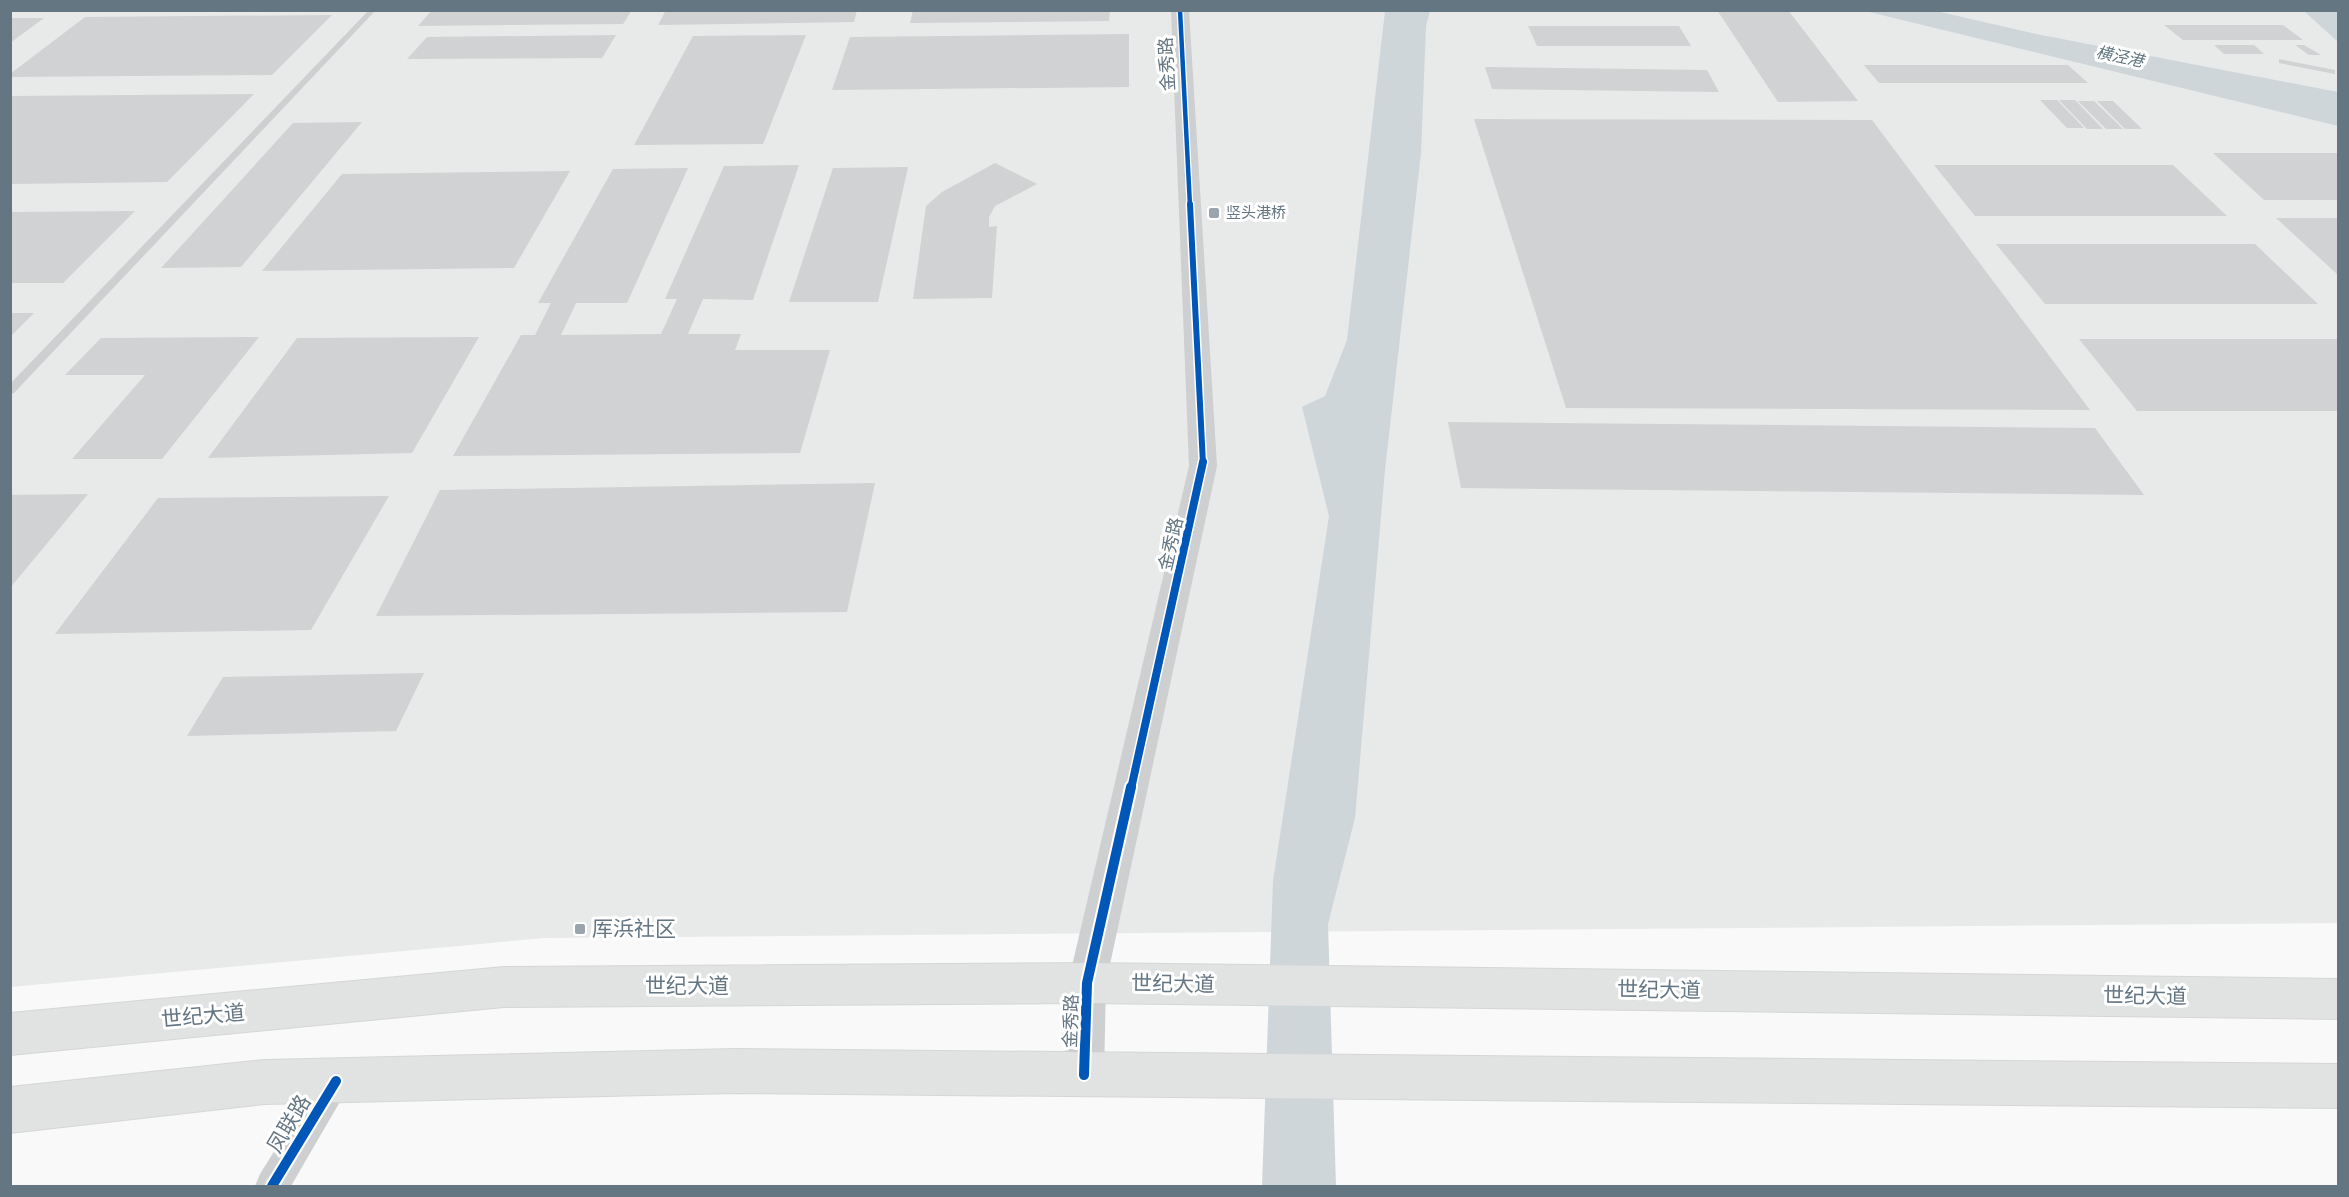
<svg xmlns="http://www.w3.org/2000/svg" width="2349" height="1197" font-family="Karla,'Noto Sans SC',sans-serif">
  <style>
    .built { fill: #e8e9e9 }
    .water { fill: #ced6d9 }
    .building { fill: #d0d2d3 }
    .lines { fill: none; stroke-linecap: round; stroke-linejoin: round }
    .primary-casing { stroke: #d5d6d7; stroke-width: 2 }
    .service { fill: #cecfd0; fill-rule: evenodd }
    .minor { fill: #cecfd0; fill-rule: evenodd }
    .tertiary { fill: #cecfd0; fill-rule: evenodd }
    .primary { fill: #e1e2e2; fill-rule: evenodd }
    .cycleway-far3-casing { stroke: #fff; stroke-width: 7 }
    .cycleway-far2-casing { stroke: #fff; stroke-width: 9 }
    .cycleway-far1-casing { stroke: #fff; stroke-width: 11 }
    .cycleway-casing { stroke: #fff; stroke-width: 14 }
    .cycleway-far3 { stroke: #0057b8; stroke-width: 4.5 }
    .cycleway-far2 { stroke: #0057b8; stroke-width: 6 }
    .cycleway-far1 { stroke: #0057b8; stroke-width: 8 }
    .cycleway { stroke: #0057b8; stroke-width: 10 }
    .poi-dot { fill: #99a4ac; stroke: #fff; stroke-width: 2 }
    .labels { text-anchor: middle; stroke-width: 6; stroke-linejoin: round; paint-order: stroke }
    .far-poi-label { font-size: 15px; fill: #657683; stroke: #fff; text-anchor: start }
    .far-water-label { font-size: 16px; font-style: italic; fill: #60757c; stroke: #fff }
    .street-label { font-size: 18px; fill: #657683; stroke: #fff }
    .near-poi-label { font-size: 21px; fill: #657683; stroke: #fff; text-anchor: start }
    .near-street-label { font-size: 21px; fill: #657683; stroke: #fff }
  </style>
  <rect width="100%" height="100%" fill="#f9f9f9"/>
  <!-- built -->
  <polygon class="built" points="2304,10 2338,42 2338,923 544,938 11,987 11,11"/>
  <!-- water -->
  <g class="water">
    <polygon points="1385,11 1430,11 1426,26 1421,153 1385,470 1355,818 1328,924 1336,1186 1262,1186 1273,881 1329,516 1302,407 1325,396 1347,340"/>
    <polygon points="1865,11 1936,11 2041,35 2338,92 2338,126"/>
    <polygon points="2304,11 2338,11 2338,42"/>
  </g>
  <!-- building -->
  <g class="building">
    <polygon points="432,10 632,10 623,24 418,26"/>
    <polygon points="666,10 857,10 854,22 658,25"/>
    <polygon points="913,10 1110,10 1109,21 910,23"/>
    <polygon points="1717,10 1788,10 1858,101 1778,102"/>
    <polygon points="332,15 272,75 10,77 10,74 85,17"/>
    <polygon points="10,18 44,18 10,43"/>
    <polygon points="2164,25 2283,25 2303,40 2183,40"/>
    <polygon points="1528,26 1679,26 1691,46 1537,46"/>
    <polygon points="1129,34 1129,87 832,90 850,37"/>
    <polygon points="616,35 602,58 407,59 427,37"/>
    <polygon points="806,35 763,144 634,145 693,36"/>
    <polygon points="2214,45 2254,45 2264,54 2224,54"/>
    <polygon points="2295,45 2304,45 2321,55 2309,55"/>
    <polygon points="2279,59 2335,70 2335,74 2279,63"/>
    <polygon points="1864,65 2068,65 2088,83 1879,83"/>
    <polygon points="1485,67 1707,70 1719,92 1492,89"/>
    <polygon points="254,94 167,182 10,184 10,96"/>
    <polygon points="2040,100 2057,100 2084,128 2067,128"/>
    <polygon points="2059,100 2075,100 2103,129 2087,129"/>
    <polygon points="2078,101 2094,101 2123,129 2106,129"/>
    <polygon points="2097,101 2113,101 2142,129 2125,129"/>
    <polygon points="1474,119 1872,120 2090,410 1566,408"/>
    <polygon points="362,122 241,267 161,268 293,123"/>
    <polygon points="2213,153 2338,153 2338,200 2264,200"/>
    <polygon points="995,163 1037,184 995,206 989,217 989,227 997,226 992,298 913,299 926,206 942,192"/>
    <polygon points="799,165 753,300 703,299 688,334 741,334 735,350 830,350 800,453 453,456 521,335 535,335 551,303 538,303 613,169 688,168 627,303 576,303 561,335 661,334 677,299 665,299 724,166"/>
    <polygon points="1934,165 2173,165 2227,216 1975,216"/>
    <polygon points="908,167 878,302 789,302 833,168"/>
    <polygon points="570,171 514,268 262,271 342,174"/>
    <polygon points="135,211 63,283 10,283 10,212"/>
    <polygon points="2276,218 2338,218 2338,275"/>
    <polygon points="1996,244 2255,244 2318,304 2045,304"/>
    <polygon points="10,313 34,313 10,337"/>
    <polygon points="259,337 162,459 72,459 145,375 65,375 101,338"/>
    <polygon points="479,337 412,453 208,458 297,338"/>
    <polygon points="2079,339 2338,339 2338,411 2137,411"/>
    <polygon points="1448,422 2095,428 2144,495 1461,488"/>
    <polygon points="875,483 847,612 376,616 440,490"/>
    <polygon points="88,494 10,588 10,495"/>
    <polygon points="389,496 311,630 55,634 158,498"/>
    <polygon points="424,673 396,731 187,736 223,677"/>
  </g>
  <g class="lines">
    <defs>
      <g id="primary">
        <polygon points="1087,963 2338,979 2338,1019 1087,1003 504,1007 10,1055 10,1013 504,967"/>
        <polygon points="736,1049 2338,1064 2338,1108 736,1093 264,1104 10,1133 10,1087 264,1060"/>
      </g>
    </defs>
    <!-- primary casing -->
    <use href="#primary" class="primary-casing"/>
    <!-- service -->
    <polygon class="service" points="369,10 376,10 14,393 10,394 10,384"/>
    <!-- minor -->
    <polygon class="minor" points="336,1065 347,1070 352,1081 291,1186 255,1186 260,1174 325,1070"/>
    <!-- tertiary -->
    <polygon class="tertiary" points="1171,10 1189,10 1217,466 1106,983 1104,1075 1098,1089 1084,1095 1070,1089 1064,1075 1068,983 1189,466"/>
    <!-- primary -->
    <use href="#primary" class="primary"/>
    <defs>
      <polyline id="cycleway-far3" points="1180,10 1190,206"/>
      <polyline id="cycleway-far2" points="1190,204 1203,464"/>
      <polyline id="cycleway-far1" points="1131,789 1203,462"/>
      <g id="cycleway">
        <polyline points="1084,1075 1087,983 1131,787"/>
        <polyline points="272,1186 336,1081"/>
      </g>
    </defs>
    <!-- cycleway-far3 casing -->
    <use href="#cycleway-far3" class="cycleway-far3-casing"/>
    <!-- cycleway-far2 casing -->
    <use href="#cycleway-far2" class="cycleway-far2-casing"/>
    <!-- cycleway-far1 casing -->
    <use href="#cycleway-far1" class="cycleway-far1-casing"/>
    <!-- cycleway casing -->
    <use href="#cycleway" class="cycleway-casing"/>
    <!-- cycleway-far3 -->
    <use href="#cycleway-far3" class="cycleway-far3"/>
    <!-- cycleway-far2 -->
    <use href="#cycleway-far2" class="cycleway-far2"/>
    <!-- cycleway-far1 -->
    <use href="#cycleway-far1" class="cycleway-far1"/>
    <!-- cycleway -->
    <use href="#cycleway" class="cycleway"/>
  </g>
  <!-- markers -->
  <g class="poi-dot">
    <rect x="1208" y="207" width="12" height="12" rx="3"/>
    <rect x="574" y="923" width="12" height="12" rx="3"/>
  </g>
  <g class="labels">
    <!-- far-poi labels -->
    <g class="far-poi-label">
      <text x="1226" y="218">竖头港桥</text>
    </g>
    <!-- far-water labels -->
    <g class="far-water-label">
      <text transform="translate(2120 56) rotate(12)" y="6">横泾港</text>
    </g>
    <!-- street labels -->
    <g class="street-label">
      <text transform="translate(1167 64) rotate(-93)" y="6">金秀路</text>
      <text transform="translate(1171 544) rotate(-77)" y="6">金秀路</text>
      <text transform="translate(1071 1021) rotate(-88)" y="6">金秀路</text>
    </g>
    <!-- near-poi labels -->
    <g class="near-poi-label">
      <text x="592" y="936">厍浜社区</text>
    </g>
    <!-- near-street labels -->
    <g class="near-street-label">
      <text transform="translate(1173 984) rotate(1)" y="7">世纪大道</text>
      <text x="687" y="993">世纪大道</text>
      <text transform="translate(1659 990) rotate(1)" y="7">世纪大道</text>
      <text transform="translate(2145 996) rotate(1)" y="7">世纪大道</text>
      <text transform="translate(203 1016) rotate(-5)" y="7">世纪大道</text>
      <text transform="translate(289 1124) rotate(-59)" y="7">凤联路</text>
    </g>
  </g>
  <!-- border -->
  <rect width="2349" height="1197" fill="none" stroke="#657683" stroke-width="24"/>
</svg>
